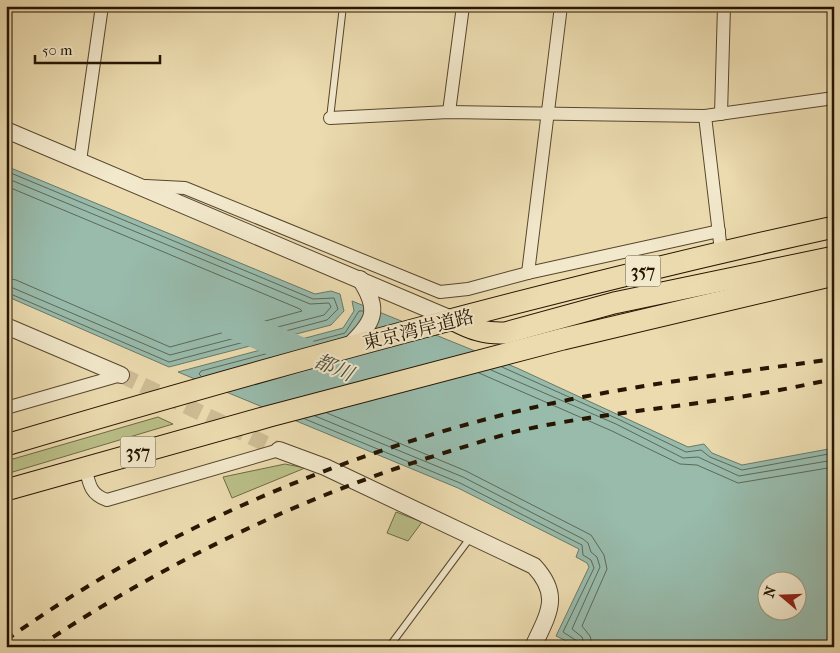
<svg xmlns="http://www.w3.org/2000/svg" width="840" height="653" font-family="'IM FELL French Canon','Noto Serif JP',serif">
  <style>
    .green { fill: #babf88; stroke: #706a44 }
    .water { fill: #98bbac; stroke: #6a7967; fill-rule: evenodd }
    .lines { fill: none; stroke-linecap: round; stroke-linejoin: round }
    .shore { stroke: #5f6856; stroke-width: 1 }
    .river { stroke: #98bbac; stroke-width: 30 }
    .tertiary-tunnel { stroke: #cdbd95; stroke-width: 16; stroke-dasharray: 16 8; stroke-linecap: butt }
    .service-casing { stroke: #57462c; stroke-width: 8 }
    .minor-casing { stroke: #57462c; stroke-width: 14 }
    .tertiary-casing { stroke: #57462c; stroke-width: 18 }
    .trunk-casing { stroke: #261500; stroke-width: 23 }
    .service { stroke: #f2e8cb; stroke-width: 6 }
    .minor { stroke: #f2e8cb; stroke-width: 12 }
    .tertiary { stroke: #f2e8cb; stroke-width: 16 }
    .trunk { stroke: #ebdbaf; stroke-width: 21 }
    .rail { stroke: #261500; stroke-width: 4; stroke-dasharray: 9 9; stroke-linecap: butt }
    .labels { text-anchor: middle; stroke-width: 4; stroke-linejoin: round; paint-order: stroke }
    .shield { fill: #f2e8cb; stroke: #63543d; stroke-width: 1 }
    .shield-label { font-size: 18px; font-weight: bold; fill: #261500 }
    .street-label { font-size: 19px; fill: #261500; stroke: #f2e8cb }
    .water-label { font-size: 20px; font-style: italic; fill: #4e4f3c; stroke: #f2e8cb }
  </style>
  <rect width="100%" height="100%" fill="#ebdbaf"/>
  <filter id="stains"><feTurbulence type="fractalNoise" baseFrequency=".004" numOctaves="4"/><feColorMatrix values="0 0 0 0 .2 0 0 0 0 .09 0 0 0 0 .02 0 0 0 .5 -.17"/></filter>
  <radialGradient id="worn" r=".72"><stop offset=".6" stop-color="#630" stop-opacity="0"/><stop offset="1" stop-color="#630" stop-opacity=".3"/></radialGradient>
  <!-- green -->
  <g class="green">
    <polygon points="158,417 173,424 6,474 6,461"/>
    <polygon points="285,464 305,468 232,498 223,477"/>
    <polygon points="396,512 422,522 408,541 387,533"/>
  </g>
  <!-- water -->
  <g class="water">
    <polygon points="6,166 315,294 331,291 340,294 344,311 331,325 169,367 6,296"/>
    <path d="M 352,301 L 517,368 L 688,447 L 704,444 L 712,453 L 742,465 L 834,448 L 834,647 L 579,647 L 556,636 L 589,567 L 587,563 L 576,557 L 579,549 L 458,488 L 178,372 L 343,328 L 354,311 ZM 768,580 L 798,580 L 798,610 L 768,610 Z"/>
  </g>
  <g class="lines">
    <!-- shore -->
    <g class="shore">
      <polyline points="6,171 313,299 334,298 338,309 327,320 169,362 6,292"/>
      <polyline points="6,178 310,304 329,303 331,307 324,315 170,355 6,285"/>
      <polyline points="6,186 300,309 302,311 170,347 16,280 6,278"/>
      <polyline points="502,367 618,419 686,452 701,450 710,457 742,470 834,453"/>
      <polyline points="491,370 616,424 683,458 698,457 739,476 834,460"/>
      <polyline points="479,373 612,431 680,464 697,465 738,483 834,467"/>
      <polyline points="201,376 199,374 201,371 345,333 359,311 363,311"/>
      <polyline points="327,413 466,471 591,535 604,555 607,569 582,626 590,636 593,647"/>
      <polyline points="315,416 463,477 583,539 588,543 591,552 597,557 600,567 572,629 582,637 585,647"/>
      <polyline points="305,419 460,483 582,545 583,555 591,560 594,568 563,632 577,641 579,647"/>
    </g>
    <!-- river -->
    <polyline class="river" points="234,324 319,360"/>
    <!-- tertiary-tunnel -->
    <polyline class="tertiary-tunnel" points="121,375 279,450"/>
    <defs>
      <g id="service">
        <polyline points="330,118 343,6"/>
        <polyline points="389,647 470,538"/>
      </g>
      <g id="minor">
        <polyline points="449,112 463,6"/>
        <polyline points="721,114 724,6"/>
        <polyline points="705,116 721,251"/>
        <polyline points="330,118 449,112 705,116 834,98"/>
        <polyline points="80,161 102,6"/>
        <polyline points="146,186 185,188 440,292 468,289 528,273 719,231"/>
        <polyline points="528,273 561,6"/>
        <polyline points="6,408 121,375"/>
        <path d="M 85,466 C 89,482 89,494 107,500 L 279,450"/>
      </g>
      <g id="tertiary">
        <polyline points="6,130 454,320"/>
        <polyline points="6,326 121,375"/>
        <path d="M 348,347 C 374,322 381,311 360,279"/>
        <path d="M 279,450 L 325,467 L 534,566 C 562,596 548,614 533,647"/>
      </g>
      <g id="trunk">
        <path d="M 454,320 C 471,329 485,334 505,333 L 614,303 L 834,257"/>
        <path d="M 6,445 C 280,364 555,288 834,227"/>
        <polyline points="6,490 270,416 563,339 834,275"/>
      </g>
    </defs>
    <!-- service casing -->
    <use href="#service" class="service-casing"/>
    <!-- minor casing -->
    <use href="#minor" class="minor-casing"/>
    <!-- tertiary casing -->
    <use href="#tertiary" class="tertiary-casing"/>
    <!-- trunk casing -->
    <use href="#trunk" class="trunk-casing"/>
    <!-- service -->
    <use href="#service" class="service"/>
    <!-- minor -->
    <use href="#minor" class="minor"/>
    <!-- tertiary -->
    <use href="#tertiary" class="tertiary"/>
    <!-- trunk -->
    <use href="#trunk" class="trunk"/>
    <!-- rail -->
    <g class="rail">
      <path d="M 6,640 C 164,528 344,452 531,408 C 630,385 733,373 834,359"/>
      <path d="M 38,647 C 167,561 308,493 457,449 C 477,443 498,436 518,431 C 589,415 662,409 733,398 C 767,393 800,386 834,379"/>
    </g>
  </g>
  <g class="labels">
    <!-- shield labels -->
    <g class="shield">
      <rect x="625.5" y="255.5" width="35" height="31" rx="4"/>
      <rect x="120.5" y="436.5" width="35" height="31" rx="4"/>
    </g>
    <g class="shield-label">
      <text x="643" y="277">357</text>
      <text x="138" y="458">357</text>
    </g>
    <!-- street labels -->
    <g class="street-label">
      <text transform="translate(418 329) rotate(-14)" y="7">東京湾岸道路</text>
    </g>
    <!-- water labels -->
    <g class="water-label">
      <text transform="translate(334 367) rotate(23)" y="7">都川</text>
    </g>
  </g>
  <!-- margin -->
  <rect width="840" height="653" fill="none" stroke="#ebdbaf" stroke-width="25"/>
  <rect x="8" y="8" width="825" height="638" fill="none" stroke="#261500" stroke-width="2.5"/>
  <rect x="12" y="12" width="815" height="628" fill="none" stroke="#261500"/>
  <!-- north arrow -->
  <g transform="translate(782 596) rotate(289)"><circle r="24" fill="#f2e8cb" stroke="#a0947a"/>
  <path d="M0-4L9 19L0 12L-9 19Z" fill="#8f2418"/>
  <text y="-8" font-size="14" font-weight="bold" text-anchor="middle" fill="#261500">N</text>
  </g>
  <!-- scale -->
  <path d="M35 55v8h125v-8" fill="none" stroke="#261500" stroke-width="2.5"/>
  <text x="42" y="55" font-size="15" fill="#261500" stroke="#f2e8cb" stroke-width="4" paint-order="stroke">50 m</text>
  <rect width="100%" height="100%" filter="url(#stains)"/>
  <rect width="100%" height="100%" fill="url(#worn)"/>
</svg>
